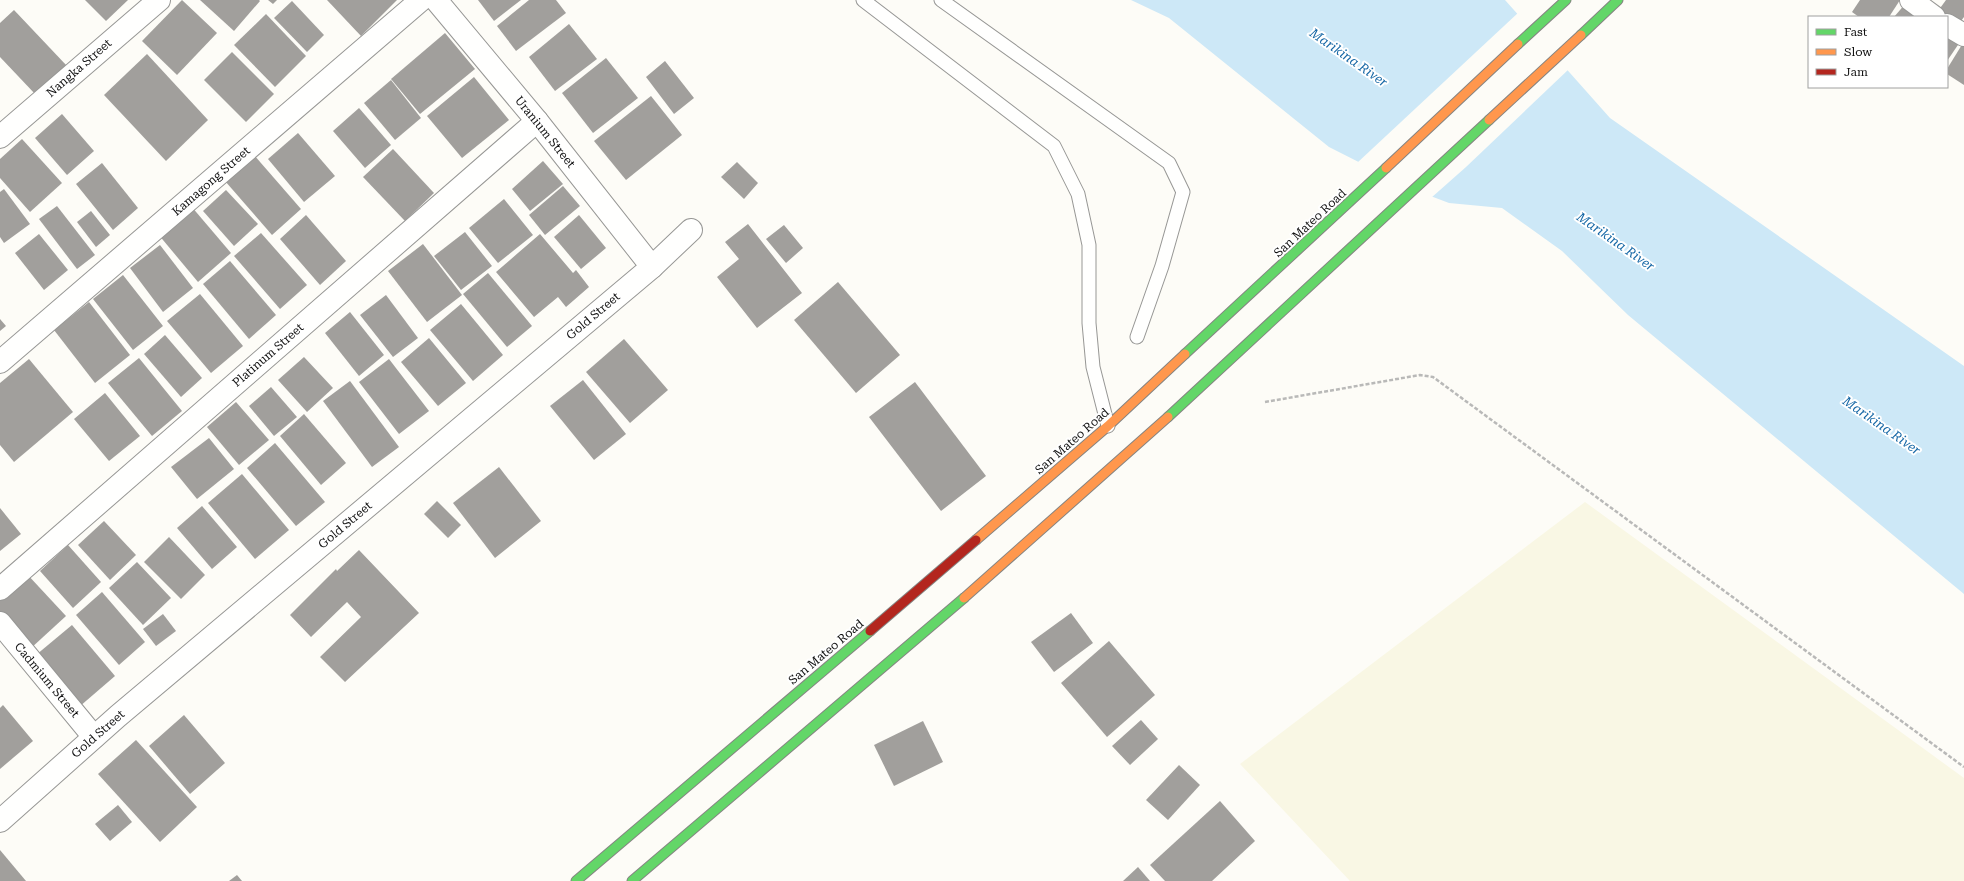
<svg xmlns="http://www.w3.org/2000/svg" width="1964" height="881" font-family="'Roboto Serif',serif">
  <style>
    .farmland { fill: #f9f7e4 }
    .water { fill: #cde8f7 }
    .pier { fill: #fdfcf7 }
    .building { fill: #a19f9c }
    .lines { fill: none; stroke-linecap: round; stroke-linejoin: round }
    .lane-casing { stroke: #979795; stroke-width: 15 }
    .street-casing { stroke: #979795; stroke-width: 24 }
    .fast-casing { stroke: #858482; stroke-width: 11 }
    .slow-casing { stroke: #858482; stroke-width: 11 }
    .jam-casing { stroke: #858482; stroke-width: 11 }
    .path { stroke: #b9b9b8; stroke-width: 2.5; stroke-dasharray: 4 2; stroke-linecap: butt }
    .lane { stroke: #fffffe; stroke-width: 13 }
    .street { stroke: #fffffe; stroke-width: 22 }
    .fast { stroke: #63d668; stroke-width: 9 }
    .slow { stroke: #ff974d; stroke-width: 9 }
    .jam { stroke: #b3261e; stroke-width: 9 }
    .labels { text-anchor: middle; stroke-width: 4; stroke-linejoin: round; paint-order: stroke }
    .street-label { font-size: 12px; fill: #111; stroke: #fff }
    .water-label { font-size: 13px; font-style: italic; fill: #1768a6; stroke: #fff }
  </style>
  <rect width="100%" height="100%" fill="#fdfcf7"/>
  <!-- farmland -->
  <polygon class="farmland" points="1585,502 1964,778 1964,881 1350,881 1240,764"/>
  <!-- water -->
  <polygon class="water" points="1131,0 1505,0 1610,118 1964,366 1964,594 1628,315 1562,251 1502,208 1449,203 1412,189 1329,147 1169,18"/>
  <!-- pier -->
  <polygon class="pier" points="1519,12 1569,69 1466,167 1431,198 1411,191 1357,163"/>
  <!-- building -->
  <g class="building">
    <polygon points="85,0 128,0 106,21"/>
    <polygon points="182,0 217,33 177,75 142,41"/>
    <polygon points="200,0 259,0 260,1 234,31"/>
    <polygon points="268,0 277,0 273,4"/>
    <polygon points="327,0 397,0 361,36"/>
    <polygon points="478,0 521,0 494,21"/>
    <polygon points="529,0 556,0 566,13 516,51 497,26"/>
    <polygon points="1860,0 1900,0 1889,17 1859,17 1852,12"/>
    <polygon points="1946,0 1964,0 1964,17 1958,25 1938,11"/>
    <polygon points="292,1 324,35 307,52 274,18"/>
    <polygon points="1906,3 1923,17 1894,17"/>
    <polygon points="14,10 67,66 36,95 0,57 0,23"/>
    <polygon points="266,14 306,56 275,87 234,45"/>
    <polygon points="569,24 597,59 555,91 529,57"/>
    <polygon points="445,33 475,69 420,114 391,79"/>
    <polygon points="1947,33 1960,42 1947,61"/>
    <polygon points="1963,43 1964,43 1964,85 1947,74 1947,69"/>
    <polygon points="232,52 274,94 246,122 204,80"/>
    <polygon points="147,54 208,120 166,161 104,95"/>
    <polygon points="606,58 638,98 593,133 562,93"/>
    <polygon points="665,61 694,98 674,114 646,77"/>
    <polygon points="474,77 509,120 462,158 427,116"/>
    <polygon points="391,80 421,118 395,140 364,103"/>
    <polygon points="651,96 682,135 626,180 594,141"/>
    <polygon points="359,108 391,145 365,168 333,131"/>
    <polygon points="62,114 94,151 67,175 35,138"/>
    <polygon points="298,133 335,176 304,202 268,159"/>
    <polygon points="22,139 62,183 30,212 0,178 0,159"/>
    <polygon points="393,149 434,193 405,221 363,177"/>
    <polygon points="254,155 301,209 272,235 225,181"/>
    <polygon points="543,161 563,184 530,211 512,189"/>
    <polygon points="737,162 758,183 744,199 721,177"/>
    <polygon points="102,163 138,208 113,230 76,184"/>
    <polygon points="563,186 580,206 545,235 529,215"/>
    <polygon points="4,189 30,224 4,243 0,237 0,192"/>
    <polygon points="226,190 258,224 234,246 203,211"/>
    <polygon points="504,199 533,235 498,263 469,228"/>
    <polygon points="57,206 95,255 77,269 39,219"/>
    <polygon points="191,206 231,253 198,282 158,234"/>
    <polygon points="91,211 110,235 96,247 77,222"/>
    <polygon points="306,215 346,261 320,285 280,239"/>
    <polygon points="579,215 606,248 581,269 554,237"/>
    <polygon points="748,224 802,293 757,328 717,277 739,259 725,242"/>
    <polygon points="784,225 803,248 786,263 766,239"/>
    <polygon points="465,232 492,266 461,290 434,256"/>
    <polygon points="261,233 307,285 280,309 234,256"/>
    <polygon points="39,234 68,270 44,290 15,253"/>
    <polygon points="540,234 573,273 576,270 589,287 566,307 558,297 534,317 496,272"/>
    <polygon points="423,244 462,295 427,322 388,271"/>
    <polygon points="160,245 193,288 163,312 130,268"/>
    <polygon points="230,261 276,315 249,339 203,284"/>
    <polygon points="488,273 532,326 507,347 463,294"/>
    <polygon points="123,275 163,326 133,350 93,299"/>
    <polygon points="838,282 900,355 856,393 794,320"/>
    <polygon points="200,294 243,346 211,373 167,321"/>
    <polygon points="386,295 418,338 393,357 360,315"/>
    <polygon points="89,302 130,355 95,383 54,330"/>
    <polygon points="461,304 503,355 473,381 430,330"/>
    <polygon points="350,312 384,355 359,376 325,333"/>
    <polygon points="0,319 6,326 0,331"/>
    <polygon points="165,335 202,378 181,397 144,354"/>
    <polygon points="429,338 466,383 438,406 401,362"/>
    <polygon points="624,339 668,390 630,423 586,372"/>
    <polygon points="304,357 333,388 307,412 278,380"/>
    <polygon points="139,358 182,411 152,436 108,383"/>
    <polygon points="29,359 73,412 14,462 0,445 0,383"/>
    <polygon points="389,359 429,411 399,434 359,382"/>
    <polygon points="583,380 626,434 594,460 550,406"/>
    <polygon points="350,381 399,447 372,467 323,401"/>
    <polygon points="915,382 986,476 941,511 869,417"/>
    <polygon points="271,387 297,417 274,436 249,406"/>
    <polygon points="105,393 140,436 109,461 74,419"/>
    <polygon points="236,402 269,440 239,465 207,427"/>
    <polygon points="304,414 346,463 321,485 280,436"/>
    <polygon points="209,438 234,469 197,499 171,467"/>
    <polygon points="275,443 325,502 296,526 247,468"/>
    <polygon points="499,467 541,521 495,558 453,503"/>
    <polygon points="242,474 289,530 255,559 208,503"/>
    <polygon points="437,501 461,525 448,538 424,514"/>
    <polygon points="202,506 237,547 212,569 177,528"/>
    <polygon points="0,508 21,534 0,551"/>
    <polygon points="104,521 136,555 110,580 78,545"/>
    <polygon points="169,537 205,575 181,599 144,562"/>
    <polygon points="68,545 101,582 73,608 40,571"/>
    <polygon points="359,550 419,613 345,682 320,657 361,617 347,602 311,637 290,615 336,569 337,571"/>
    <polygon points="137,562 171,598 143,625 109,588"/>
    <polygon points="26,573 66,616 30,649 0,615 0,597"/>
    <polygon points="102,592 145,642 119,665 76,615"/>
    <polygon points="1071,613 1093,643 1054,672 1031,642"/>
    <polygon points="163,614 176,631 156,646 143,629"/>
    <polygon points="72,625 115,676 79,707 36,655"/>
    <polygon points="1109,641 1155,695 1107,737 1061,683"/>
    <polygon points="3,705 33,741 0,769 0,708"/>
    <polygon points="184,715 225,763 190,794 149,746"/>
    <polygon points="1141,720 1158,739 1130,765 1112,746"/>
    <polygon points="923,721 943,762 894,786 874,745"/>
    <polygon points="136,740 197,807 160,842 98,774"/>
    <polygon points="1179,765 1200,785 1168,820 1146,800"/>
    <polygon points="1220,801 1255,841 1212,881 1165,881 1150,865"/>
    <polygon points="118,805 132,822 110,841 95,824"/>
    <polygon points="0,850 26,881 0,881"/>
    <polygon points="1138,867 1150,881 1123,881"/>
    <polygon points="237,875 242,881 229,881"/>
  </g>
  <g class="lines">
    <defs>
      <g id="lane">
        <polyline points="863,0 1054,146 1078,194 1089,245 1089,323 1093,367 1108,426"/>
        <polyline points="941,0 1169,163 1183,192 1162,266 1137,337"/>
      </g>
      <g id="street">
        <polyline points="436,0 537,121 652,267"/>
        <polyline points="1911,0 1934,17"/>
        <polyline points="1947,25 1964,35"/>
        <polyline points="0,137 159,0"/>
        <polyline points="0,362 421,0"/>
        <polyline points="0,589 537,121"/>
        <polyline points="0,623 94,737"/>
        <polyline points="0,821 118,716 652,267 691,230"/>
      </g>
      <g id="fast">
        <polyline points="1581,35 1618,0"/>
        <polyline points="1518,44 1566,0"/>
        <polyline points="1185,354 1386,168"/>
        <polyline points="1168,417 1489,120"/>
        <polyline points="576,881 870,631"/>
        <polyline points="632,881 964,598"/>
      </g>
      <g id="slow">
        <polyline points="1489,120 1581,35"/>
        <polyline points="1386,168 1518,44"/>
        <polyline points="976,540 1108,426 1185,354"/>
        <polyline points="964,598 1168,417"/>
      </g>
      <polyline id="jam" points="870,631 976,540"/>
    </defs>
    <!-- lane casing -->
    <use href="#lane" class="lane-casing"/>
    <!-- street casing -->
    <use href="#street" class="street-casing"/>
    <!-- fast casing -->
    <use href="#fast" class="fast-casing"/>
    <!-- slow casing -->
    <use href="#slow" class="slow-casing"/>
    <!-- jam casing -->
    <use href="#jam" class="jam-casing"/>
    <!-- path -->
    <polyline class="path" points="1265,402 1420,375 1433,377 1964,767"/>
    <!-- lane -->
    <use href="#lane" class="lane"/>
    <!-- street -->
    <use href="#street" class="street"/>
    <!-- fast -->
    <use href="#fast" class="fast"/>
    <!-- slow -->
    <use href="#slow" class="slow"/>
    <!-- jam -->
    <use href="#jam" class="jam"/>
  </g>
  <g class="labels">
    <!-- street labels -->
    <g class="street-label">
      <text transform="translate(79 68) rotate(-41)" y="4">Nangka Street</text>
      <text transform="translate(545 132) rotate(51)" y="4">Uranium Street</text>
      <text transform="translate(211 181) rotate(-41)" y="4">Kamagong Street</text>
      <text transform="translate(1310 223) rotate(-43)" y="4">San Mateo Road</text>
      <text transform="translate(593 316) rotate(-40)" y="4">Gold Street</text>
      <text transform="translate(268 355) rotate(-41)" y="4">Platinum Street</text>
      <text transform="translate(1072 441) rotate(-41)" y="4">San Mateo Road</text>
      <text transform="translate(345 525) rotate(-40)" y="4">Gold Street</text>
      <text transform="translate(826 652) rotate(-40)" y="4">San Mateo Road</text>
      <text transform="translate(47 680) rotate(50)" y="4">Cadmium Street</text>
      <text transform="translate(98 734) rotate(-41)" y="4">Gold Street</text>
    </g>
    <!-- water labels -->
    <g class="water-label">
      <text transform="translate(1349 57) rotate(35)" y="5">Marikina River</text>
      <text transform="translate(1616 241) rotate(35)" y="5">Marikina River</text>
      <text transform="translate(1882 425) rotate(35)" y="5">Marikina River</text>
    </g>
  </g>
  <!-- legend -->
  <rect x="1808" y="16" width="140" height="72" fill="#ffffff" stroke="#a0a0a0"/>
  <rect x="1816" y="29" width="20" height="6" fill="#63d668" stroke="#a0a0a0"/>
  <text x="1844" y="36" font-size="12" fill="#111111">Fast</text>
  <rect x="1816" y="49" width="20" height="6" fill="#ff974d" stroke="#a0a0a0"/>
  <text x="1844" y="56" font-size="12" fill="#111111">Slow</text>
  <rect x="1816" y="69" width="20" height="6" fill="#b3261e" stroke="#a0a0a0"/>
  <text x="1844" y="76" font-size="12" fill="#111111">Jam</text>
</svg>
